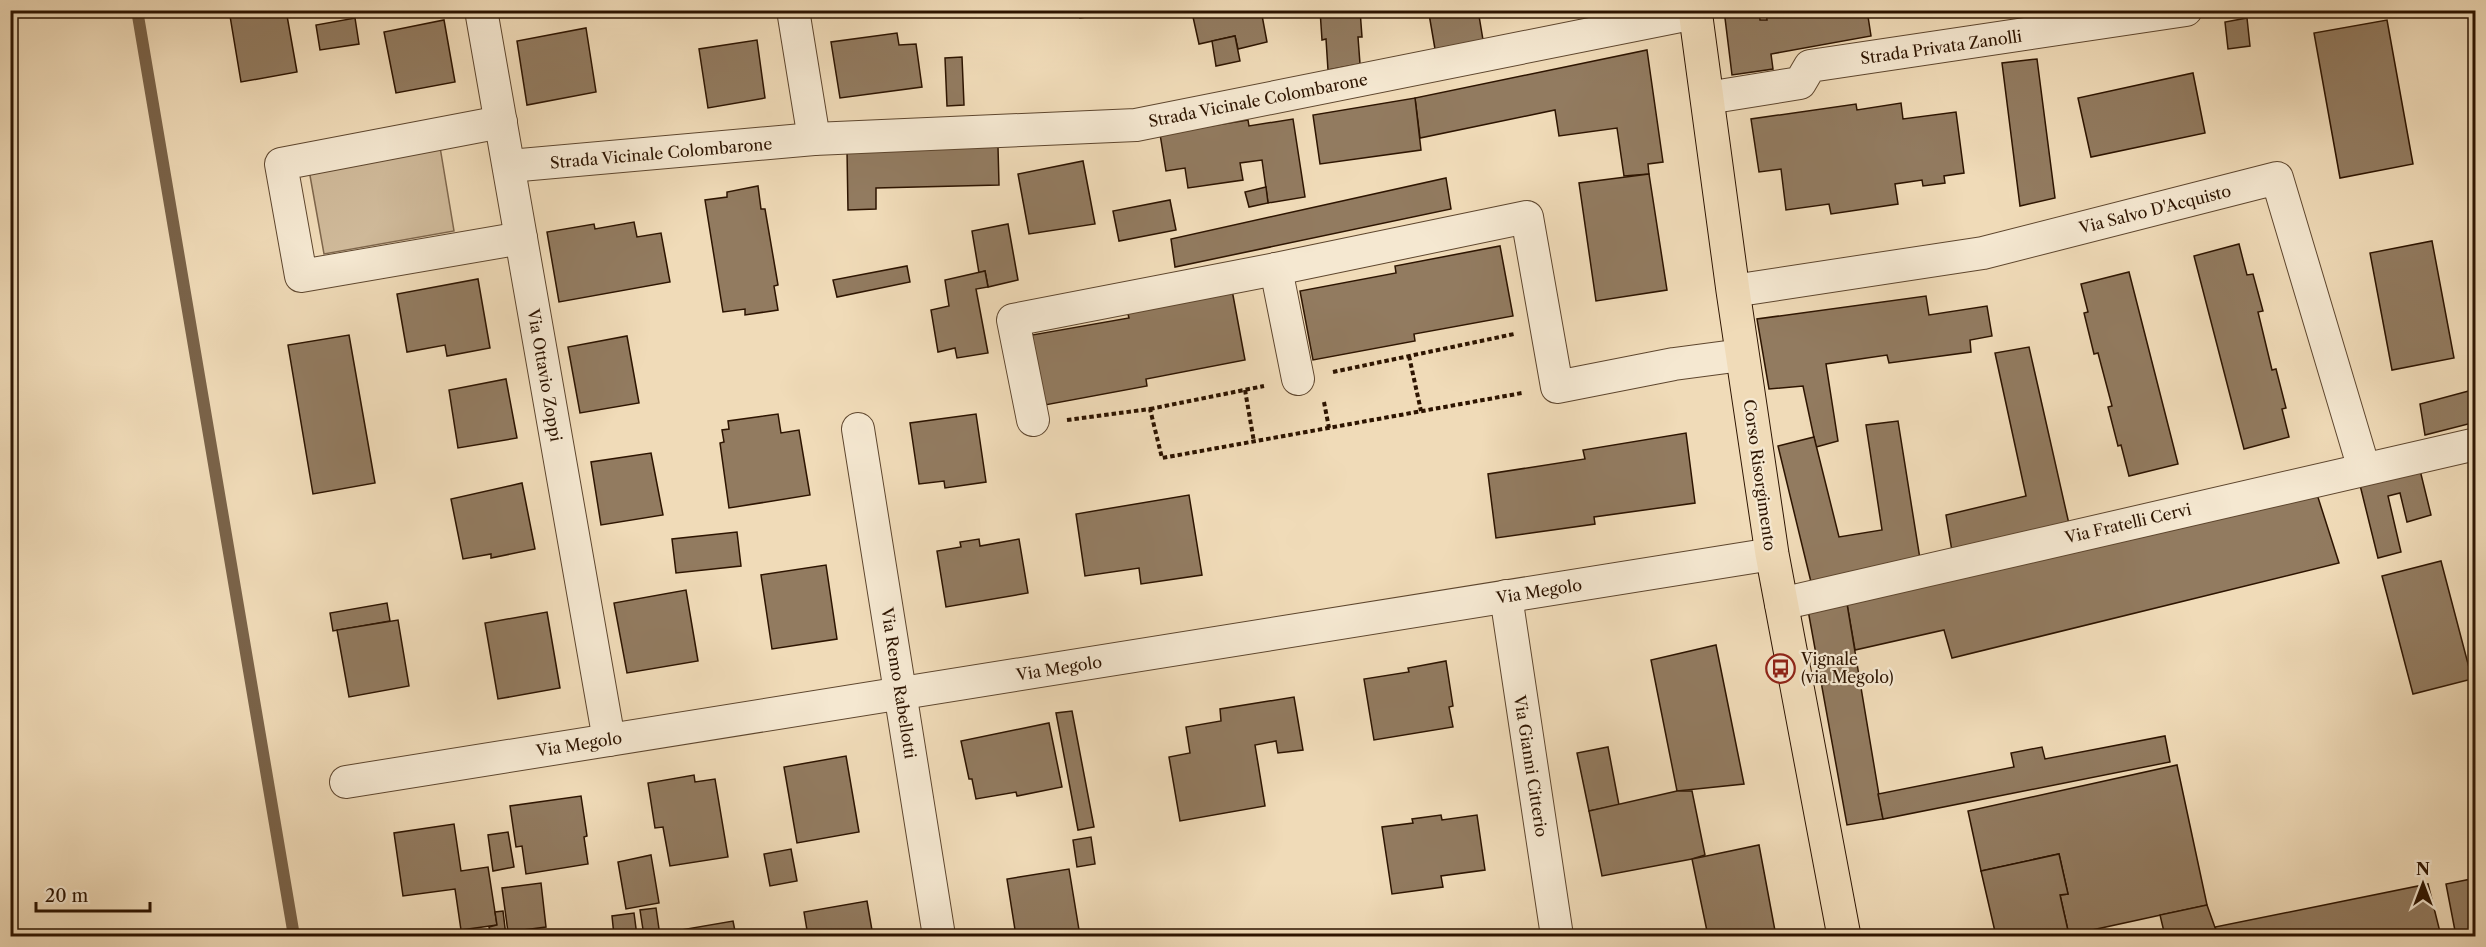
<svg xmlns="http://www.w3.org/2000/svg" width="2486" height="947" font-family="'Libre Caslon Text',serif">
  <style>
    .green { fill: #cfb999; stroke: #7e664c; stroke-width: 1.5 }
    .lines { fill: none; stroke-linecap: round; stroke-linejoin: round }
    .stream { stroke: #7a6349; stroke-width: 12 }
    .building { fill: #927b60; stroke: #2d1400; stroke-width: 1.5 }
    .minor-casing { stroke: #5e462e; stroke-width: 34 }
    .primary-casing { stroke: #2d1400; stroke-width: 35 }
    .path { stroke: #2d1400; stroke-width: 4; stroke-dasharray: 4.5 3; stroke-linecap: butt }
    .minor { stroke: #f5e8d1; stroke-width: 32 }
    .primary { stroke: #f0dbb8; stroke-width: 33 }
    .labels { text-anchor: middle; stroke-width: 4.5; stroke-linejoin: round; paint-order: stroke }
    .street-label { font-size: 16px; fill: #2d1400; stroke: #f5e8d1 }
    .poi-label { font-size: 16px; fill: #2d1400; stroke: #f5e8d1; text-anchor: start }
  </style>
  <rect width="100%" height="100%" fill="#f0dbb8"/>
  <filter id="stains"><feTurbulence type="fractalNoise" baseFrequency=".00333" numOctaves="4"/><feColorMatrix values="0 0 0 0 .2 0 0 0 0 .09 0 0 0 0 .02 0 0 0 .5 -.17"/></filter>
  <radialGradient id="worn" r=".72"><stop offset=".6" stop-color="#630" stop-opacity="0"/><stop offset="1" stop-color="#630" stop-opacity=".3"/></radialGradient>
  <!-- green -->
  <polygon class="green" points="440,147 454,231 324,254 309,170"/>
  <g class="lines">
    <!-- stream -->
    <polyline class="stream" points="137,10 294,936"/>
  </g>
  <!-- building -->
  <g class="building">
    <polygon points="229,10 286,10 297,72 241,82"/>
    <polygon points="1079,10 1137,10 1080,18"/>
    <polygon points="1200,10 1261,10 1267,42 1238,49 1235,36 1199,44 1193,17 1201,15"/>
    <polygon points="1320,10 1360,10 1362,37 1358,37 1360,64 1328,70 1326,39 1322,40"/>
    <polygon points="1449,10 1478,10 1483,40 1435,49 1429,14"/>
    <polygon points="1724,10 1759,10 1760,20 1767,20 1766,10 1820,10 1821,13 1837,10 1867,10 1871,36 1771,54 1773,69 1732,75"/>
    <polygon points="355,18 359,44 320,50 316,25"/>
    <polygon points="2247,18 2250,46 2228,49 2225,22"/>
    <polygon points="444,20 455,82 396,93 384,32"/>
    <polygon points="2387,20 2413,164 2340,178 2314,33"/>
    <polygon points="586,28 596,92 527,105 517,41"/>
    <polygon points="897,33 899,45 916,44 922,87 840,98 831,42"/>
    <polygon points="1235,36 1240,61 1216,66 1212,41"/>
    <polygon points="757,40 765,98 708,108 699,49"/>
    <polygon points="1647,50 1663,162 1648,164 1649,174 1624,176 1617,128 1559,136 1555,110 1420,138 1415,98"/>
    <polygon points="962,57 964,105 947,106 945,58"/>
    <polygon points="2037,59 2055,198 2020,206 2002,63"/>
    <polygon points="2193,73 2205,133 2091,157 2078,98"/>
    <polygon points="1415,98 1421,150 1320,164 1313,115"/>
    <polygon points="1901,103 1903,119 1956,112 1964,173 1944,176 1945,183 1923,186 1922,180 1895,184 1898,204 1831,214 1829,204 1786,210 1781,169 1759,172 1751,119 1856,104 1857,110"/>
    <polygon points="1293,119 1305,197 1268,203 1262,160 1240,163 1243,180 1188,188 1185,168 1166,171 1160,134 1248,120 1249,126"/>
    <polygon points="998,147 999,185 876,188 876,209 848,210 847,150"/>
    <polygon points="1083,161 1095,224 1029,234 1018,174"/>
    <polygon points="1649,174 1667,290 1596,301 1579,183"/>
    <polygon points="1446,178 1451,209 1175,267 1171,239"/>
    <polygon points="758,186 761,209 765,209 778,285 774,286 778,310 745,315 745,309 723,312 705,200 727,197 727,192"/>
    <polygon points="1266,187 1268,203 1249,207 1245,192"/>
    <polygon points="1170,200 1176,230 1119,241 1113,211"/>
    <polygon points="634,222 637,237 661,233 670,282 559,302 547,232 594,224 595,229"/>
    <polygon points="1008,224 1018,280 988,287 985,271 979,273 972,231"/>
    <polygon points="2432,241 2454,358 2392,370 2370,253"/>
    <polygon points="2239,244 2247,275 2253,274 2263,311 2258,312 2272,370 2276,369 2286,408 2282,409 2289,437 2244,449 2194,256"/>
    <polygon points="1500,246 1513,316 1414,334 1415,341 1313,360 1300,291 1396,273 1395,266"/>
    <polygon points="907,266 910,282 837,297 833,280"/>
    <polygon points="985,271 988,287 976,289 988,353 957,358 955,348 938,352 931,310 949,306 945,280"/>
    <polygon points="2129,272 2178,464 2129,476 2121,445 2118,446 2108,407 2112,406 2098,353 2094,354 2084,313 2088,312 2081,284"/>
    <polygon points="478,279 490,348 447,356 445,345 407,352 397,294"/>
    <polygon points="1232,290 1245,360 1146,379 1147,386 1045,405 1032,335 1129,318 1127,310"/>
    <polygon points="1926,296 1929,315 1987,306 1992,336 1970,340 1971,352 1889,363 1887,355 1826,364 1838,441 1816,447 1803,386 1769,389 1757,319"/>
    <polygon points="349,335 375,483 313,494 288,345"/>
    <polygon points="627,336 639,403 580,413 568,347"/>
    <polygon points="2029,347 2069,524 1952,551 1946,515 2026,496 1995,353"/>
    <polygon points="506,379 517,438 458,448 449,390"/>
    <polygon points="2476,389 2476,422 2425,435 2420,404"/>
    <polygon points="778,414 781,433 799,430 810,495 729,508 720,443 724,442 722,430 729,429 728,421"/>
    <polygon points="976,414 986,482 945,488 944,481 919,484 910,423"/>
    <polygon points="1898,421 1920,559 1811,582 1778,446 1814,437 1839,537 1882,530 1866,425"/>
    <polygon points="1686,433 1695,503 1594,517 1595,524 1496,538 1488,474 1585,459 1583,450"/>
    <polygon points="651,453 663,515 601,525 591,462"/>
    <polygon points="2419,466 2431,515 2407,522 2400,493 2388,496 2401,552 2378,558 2359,481"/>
    <polygon points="522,483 535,549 491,558 491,554 463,559 451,499"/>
    <polygon points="2315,488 2339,563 1952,658 1944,630 1855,650 1847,604"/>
    <polygon points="1189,495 1202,575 1141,584 1139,568 1085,576 1076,514"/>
    <polygon points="737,532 741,566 676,573 672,539"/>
    <polygon points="979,539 980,546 1019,539 1028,593 946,607 937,551 961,547 960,542"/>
    <polygon points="2441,561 2472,679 2413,694 2382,576"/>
    <polygon points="826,565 837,639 772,649 761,575"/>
    <polygon points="686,590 698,661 627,673 614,603"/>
    <polygon points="387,603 390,621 333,631 330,613"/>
    <polygon points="1847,604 1883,819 1847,825 1808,610"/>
    <polygon points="547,612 560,688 498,699 485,623"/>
    <polygon points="398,620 409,686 349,697 337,630"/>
    <polygon points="1716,645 1744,784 1677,791 1651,660"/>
    <polygon points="1446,661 1453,706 1449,707 1453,727 1374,740 1364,679 1409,672 1408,668"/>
    <polygon points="1294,697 1303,750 1278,753 1276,741 1255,745 1265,806 1180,821 1169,757 1190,753 1186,727 1221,721 1220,709"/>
    <polygon points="1072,711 1094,827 1078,830 1056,713"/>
    <polygon points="1049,723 1062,787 1017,796 1016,792 976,799 972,779 969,779 961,741"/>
    <polygon points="2165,736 2170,762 1883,819 1878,794 2014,767 2011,753 2042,747 2045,759"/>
    <polygon points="1608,747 1619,805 1589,811 1577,753"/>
    <polygon points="846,756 859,832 797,843 784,767"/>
    <polygon points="2177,765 2207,905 2069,935 2060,895 2068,894 2059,854 1981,871 1968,811"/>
    <polygon points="694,775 695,782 715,779 728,857 670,866 663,827 655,828 648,783"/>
    <polygon points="1677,791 1692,791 1705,855 1692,859 1602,876 1589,811"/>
    <polygon points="581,796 587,836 584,837 588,864 526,874 522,846 516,847 510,806"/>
    <polygon points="1441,815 1442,820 1477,815 1485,870 1441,876 1443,887 1392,894 1382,827 1413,823 1412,819"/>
    <polygon points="454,824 461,871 488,867 497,925 461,930 455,889 403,896 394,833"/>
    <polygon points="508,832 514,867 493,871 488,835"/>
    <polygon points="1091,837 1095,864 1077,867 1073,840"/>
    <polygon points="1759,845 1776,936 1708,936 1692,859"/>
    <polygon points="791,849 797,881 770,886 764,854"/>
    <polygon points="2059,854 2068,894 2060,895 2069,935 1996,936 1981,871"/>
    <polygon points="651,855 659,903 626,909 618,862"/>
    <polygon points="1069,869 1080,936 1016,936 1007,879"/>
    <polygon points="2476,878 2476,936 2456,936 2446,884"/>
    <polygon points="541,883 546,927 508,932 502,888"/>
    <polygon points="2428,884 2441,936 2218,936 2215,927"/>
    <polygon points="867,901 873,936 808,936 804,912"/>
    <polygon points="2207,905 2218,936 2165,936 2160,915"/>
    <polygon points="656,908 660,936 644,936 640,910"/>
    <polygon points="503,911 506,936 491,936 489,927 497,925 495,912"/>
    <polygon points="634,913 637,936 614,936 612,916"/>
    <polygon points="733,921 736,936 670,936 669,932"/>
  </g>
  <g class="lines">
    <defs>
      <g id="minor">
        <polyline points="481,10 609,740"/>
        <polyline points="793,10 814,139"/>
        <polyline points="1707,98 1800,83 1810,66 2186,10"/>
        <polyline points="501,122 281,164 301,276 521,238"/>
        <polyline points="509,166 814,139 1136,125 1695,13"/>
        <polyline points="1276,269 1298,379"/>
        <polyline points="1733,291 1983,253 2277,178 2364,469"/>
        <polyline points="1033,420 1013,320 1276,269 1527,217 1557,387 1674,364 1742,355"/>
        <polyline points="858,429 939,936"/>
        <polyline points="1506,596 1557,936"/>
        <polyline points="1781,604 2476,444"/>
        <polyline points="346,782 1772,554"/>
      </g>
      <polyline id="primary" points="1695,10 1733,291 1772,554 1844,936"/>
    </defs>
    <!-- minor casing -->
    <use href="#minor" class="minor-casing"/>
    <!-- primary casing -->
    <use href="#primary" class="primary-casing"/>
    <!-- path -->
    <g class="path">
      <polyline points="1409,356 1421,411"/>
      <polyline points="1333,372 1514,334"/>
      <polyline points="1245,390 1254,442"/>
      <polyline points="1324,402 1329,428"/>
      <polyline points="1150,409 1264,386"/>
      <polyline points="1067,420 1150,409 1162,458 1522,393"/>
    </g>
    <!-- minor -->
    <use href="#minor" class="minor"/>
    <!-- primary -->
    <use href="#primary" class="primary"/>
  </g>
  <!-- icons -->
  <defs>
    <symbol id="bus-ring" viewBox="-11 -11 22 22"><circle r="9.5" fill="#f5e8d1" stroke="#8f2418" stroke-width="1.5"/><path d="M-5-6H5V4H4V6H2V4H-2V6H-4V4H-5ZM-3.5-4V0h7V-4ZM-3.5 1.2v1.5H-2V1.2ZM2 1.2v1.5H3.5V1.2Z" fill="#8f2418"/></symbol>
  </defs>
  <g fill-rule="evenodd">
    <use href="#bus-ring" x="1764" y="652" width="33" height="33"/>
  </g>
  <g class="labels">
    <!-- street labels -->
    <g class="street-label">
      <text transform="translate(1941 47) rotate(-8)" y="6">Strada Privata Zanolli</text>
      <text transform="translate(1258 100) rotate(-11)" y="6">Strada Vicinale Colombarone</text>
      <text transform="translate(661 153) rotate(-5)" y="6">Strada Vicinale Colombarone</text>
      <text transform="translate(2155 209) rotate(-14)" y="6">Via Salvo D'Acquisto</text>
      <text transform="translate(545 375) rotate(80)" y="6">Via Ottavio Zoppi</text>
      <text transform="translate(1760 475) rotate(82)" y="6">Corso Risorgimento</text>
      <text transform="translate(2128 523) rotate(-13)" y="6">Via Fratelli Cervi</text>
      <text transform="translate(1539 591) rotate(-9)" y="6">Via Megolo</text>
      <text transform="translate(1059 668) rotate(-9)" y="6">Via Megolo</text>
      <text transform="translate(899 683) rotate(81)" y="6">Via Remo Rabellotti</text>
      <text transform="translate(579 744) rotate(-9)" y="6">Via Megolo</text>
      <text transform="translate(1531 766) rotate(81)" y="6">Via Gianni Citterio</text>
    </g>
    <!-- poi labels -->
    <g class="poi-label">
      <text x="1801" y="665">Vignale<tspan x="1801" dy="18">(via Megolo)</tspan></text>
    </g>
  </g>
  <!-- margin -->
  <rect width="2486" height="947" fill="none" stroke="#f0dbb8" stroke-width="36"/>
  <rect x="12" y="12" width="2462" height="923" fill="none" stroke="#2d1400" stroke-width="3"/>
  <rect x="18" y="18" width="2450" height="911" fill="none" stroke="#2d1400" stroke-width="1.5"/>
  <!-- north arrow -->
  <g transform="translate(2423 884)" stroke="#f5e8d1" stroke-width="4.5" paint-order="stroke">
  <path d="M0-4.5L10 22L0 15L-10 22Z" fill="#2d1400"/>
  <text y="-9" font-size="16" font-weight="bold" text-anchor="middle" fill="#2d1400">N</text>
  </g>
  <!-- scale -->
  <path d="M36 902v9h114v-9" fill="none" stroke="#2d1400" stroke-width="3"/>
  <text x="45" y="902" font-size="18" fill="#2d1400" stroke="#f5e8d1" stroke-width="4.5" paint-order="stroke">20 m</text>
  <rect width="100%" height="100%" filter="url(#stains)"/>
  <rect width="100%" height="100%" fill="url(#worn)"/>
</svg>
